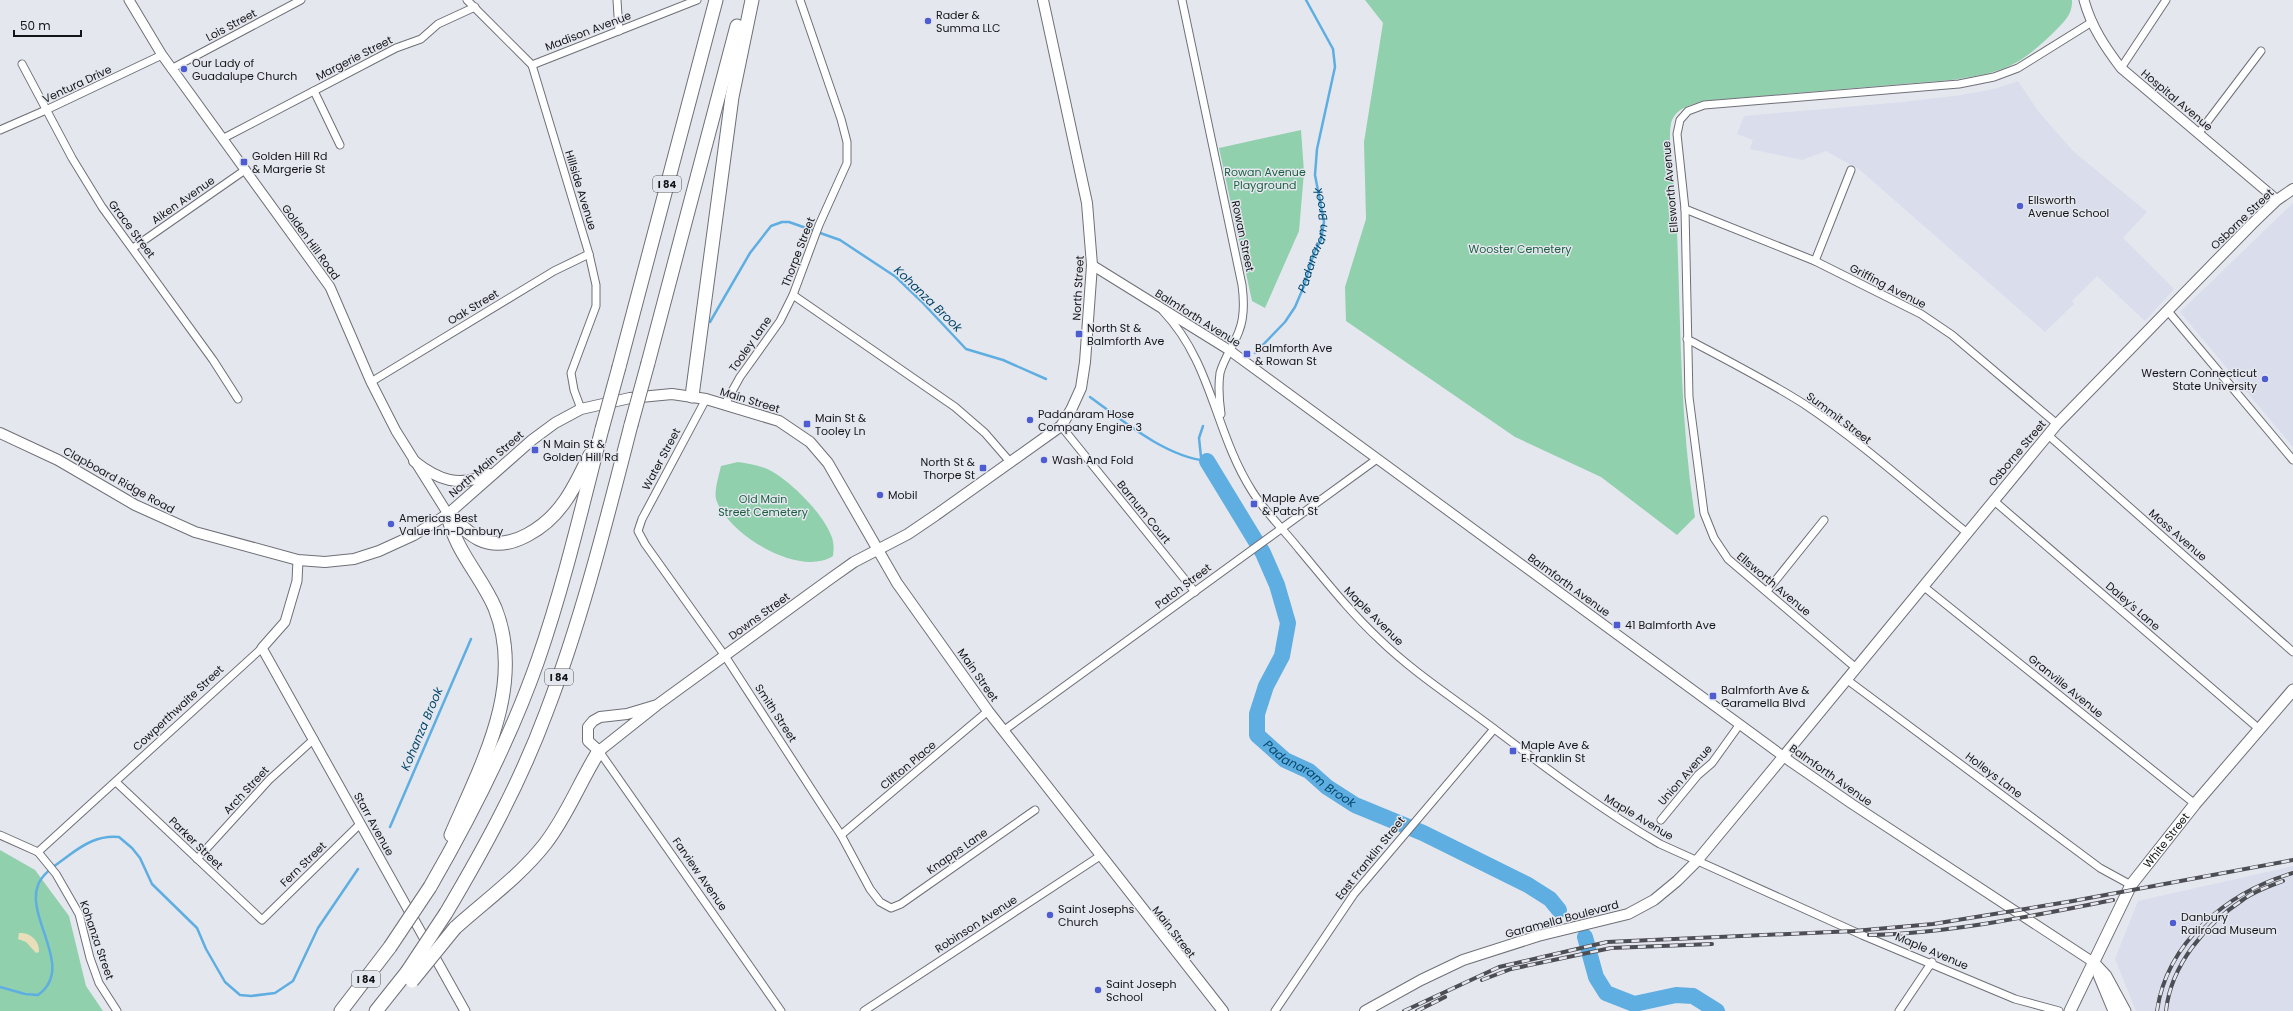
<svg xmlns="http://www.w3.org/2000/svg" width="2293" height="1011" font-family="Poppins,sans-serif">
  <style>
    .built { fill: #d9ddec }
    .green { fill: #90d0ad }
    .sand { fill: #e8deb9 }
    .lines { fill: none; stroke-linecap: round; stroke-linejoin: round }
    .stream { stroke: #5eaee2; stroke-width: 2.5 }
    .river { stroke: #5eaee2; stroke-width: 16 }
    .minor-casing { stroke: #6e7077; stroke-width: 9 }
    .tertiary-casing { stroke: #6e7077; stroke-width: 11 }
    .secondary-casing { stroke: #6e7077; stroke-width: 12 }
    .primary-casing { stroke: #6e7077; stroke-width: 13 }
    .motorway-casing { stroke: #6e7077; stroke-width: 15 }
    .minor { stroke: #fff; stroke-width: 7 }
    .tertiary { stroke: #fff; stroke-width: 9 }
    .secondary { stroke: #fff; stroke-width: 10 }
    .primary { stroke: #fff; stroke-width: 11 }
    .motorway { stroke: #fff; stroke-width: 13 }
    .rail-casing { stroke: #4d4e53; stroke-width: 4 }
    .rail { stroke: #e5e7ef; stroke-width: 2.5; stroke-dasharray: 8; stroke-linecap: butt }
    .motorway-bridge-casing { stroke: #6e7077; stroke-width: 15; stroke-linecap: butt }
    .motorway-bridge { stroke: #fff; stroke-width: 13 }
    .poi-dot { fill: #4e5cd2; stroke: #e5e7ef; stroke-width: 1.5 }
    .labels { text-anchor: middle; stroke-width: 3; stroke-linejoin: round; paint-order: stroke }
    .shield { fill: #e5e7ef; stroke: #535458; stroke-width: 1 }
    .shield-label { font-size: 10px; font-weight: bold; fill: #141518 }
    .poi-label { font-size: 11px; fill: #141518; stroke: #e5e7ef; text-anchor: start }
    .street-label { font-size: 11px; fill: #141518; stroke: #e5e7ef }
    .park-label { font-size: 11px; fill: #1d5f41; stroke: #e5e7ef }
    .water-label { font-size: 12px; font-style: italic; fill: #044769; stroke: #e5e7ef }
  </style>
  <rect width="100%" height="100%" fill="#e5e7ef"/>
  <!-- built -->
  <g class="built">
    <polygon points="2018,81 2038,111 2073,151 2147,212 2123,238 2174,289 2145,321 2097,276 2072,301 2074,304 2045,332 1860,170 1826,151 1802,160 1750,149 1753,140 1737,134 1744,116 1903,102 1961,95 1994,89"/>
    <polygon points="2293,203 2293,447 2180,312"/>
    <polygon points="2293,866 2293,1011 2136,1011 2115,959 2138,901"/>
  </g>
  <!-- green -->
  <g class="green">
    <path d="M 1365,0 L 2072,0 C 2073,15 2063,23 2053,33 C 2016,69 2001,72 1951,80 L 1702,101 C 1691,105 1677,108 1672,120 C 1666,135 1675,189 1676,208 C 1681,311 1679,415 1695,517 L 1677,535 L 1601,477 L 1515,437 L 1346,321 L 1345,287 L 1366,219 L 1364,142 L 1383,23 Z"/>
    <polygon points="1301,130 1304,172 1299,231 1265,308 1252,301 1219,148"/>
    <path d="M 738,462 C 747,463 756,465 765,468 C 787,477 822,512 831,535 C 834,542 834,548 833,556 C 799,578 727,534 716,499 C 714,491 719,475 721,466 Z"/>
    <polygon points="0,850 35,870 69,916 86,986 103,1011 0,1011"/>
  </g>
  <!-- sand -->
  <path class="sand" d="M 19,933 C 30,932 40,941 39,952 L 36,953 L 26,942 L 18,939 Z"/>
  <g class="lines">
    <!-- stream -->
    <g class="stream">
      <polyline points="710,322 750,253 771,226 782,222 789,222 840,240 896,277 921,301 966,349 1003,360 1046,379"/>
      <path id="s1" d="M 1255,353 L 1285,322 L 1295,307 L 1304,286 L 1314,253 L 1321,240 L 1324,222 L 1315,175 L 1317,149 L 1335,67 L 1333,49 L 1306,0"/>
      <path d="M 1090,397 C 1123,421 1166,457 1207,461"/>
      <polyline points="1203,426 1199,438 1201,457 1207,461"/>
      <polyline points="390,827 471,639"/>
      <path d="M 0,987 L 25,994 L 38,995 C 76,968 25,918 38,885 C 43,872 58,864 68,856 C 84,844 99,835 119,837 L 132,848 L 140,858 L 152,884 L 197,928 L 206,949 L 225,982 L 240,995 L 251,996 L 275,993 L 293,981 L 318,928 L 358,869"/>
    </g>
    <!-- river -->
    <g class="river">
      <path id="s2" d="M 1207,461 L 1263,553 L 1277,585 L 1288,623 L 1282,656 L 1266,686 L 1257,714 L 1257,735 L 1285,760 L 1309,771 L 1327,787 L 1355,805 L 1423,833 L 1528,885 L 1550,899 L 1559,910"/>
      <polyline points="1585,937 1596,977 1606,993 1634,1004 1676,995 1693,996 1717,1011"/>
    </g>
    <defs>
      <g id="minor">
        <polyline points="467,0 532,65 589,254 596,285 596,306 571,373 574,390 581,409"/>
        <polyline points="617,0 619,31"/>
        <path d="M 1182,0 L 1242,285 C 1244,300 1245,316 1239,331 C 1234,345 1224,358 1220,373 C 1218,387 1219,400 1221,414"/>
        <polyline points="22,64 72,158 102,207 213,360 238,399"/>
        <polyline points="532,65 697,0"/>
        <polyline points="2121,68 2166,0"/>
        <polyline points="171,69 301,0"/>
        <polyline points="314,91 340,145"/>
        <polyline points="0,130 46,110 162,55"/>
        <polyline points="2198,134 2261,51"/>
        <polyline points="222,139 396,48 421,39 438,24 475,7"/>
        <polyline points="1685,209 1815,261 1921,314 1952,335 2057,424"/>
        <polyline points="133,248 245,170"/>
        <polyline points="1815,261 1851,170"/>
        <polyline points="793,295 955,407 985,433 1011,463"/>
        <polyline points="2167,310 2293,460"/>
        <path d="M 1163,311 C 1213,364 1214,431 1252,491 C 1265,512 1284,530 1299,549 C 1325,580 1350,612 1379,639 C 1415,674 1458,701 1497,731 C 1550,771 1603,811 1660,844 L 1862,935 L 2015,999 L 2059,1011"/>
        <path d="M 1687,339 C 1727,360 1766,380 1804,404 C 1861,442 1913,489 1966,532"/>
        <polyline points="371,382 554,271 589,254"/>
        <polyline points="706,399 642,519 638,531 645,544 725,656 841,835 870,889 880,902 891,908 901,904 1035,810"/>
        <polyline points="725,404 740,377 780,321 793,295 819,225 847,163 847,142 841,119 800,0"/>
        <polyline points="1061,426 1195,592"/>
        <polyline points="2048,435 2293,652"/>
        <polyline points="1993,500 2258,728"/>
        <polyline points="1923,586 2195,804"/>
        <polyline points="1767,591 1824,520"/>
        <polyline points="1856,668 1728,559 1714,538 1704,513 1689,397 1685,209 1677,134 1680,120 1688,111 1704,105 1959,84 1994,77 2018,68 2092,22"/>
        <polyline points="1846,679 2100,868 2131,885"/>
        <polyline points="1003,731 1377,459"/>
        <polyline points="599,751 781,1011"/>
        <polyline points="116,782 262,920 360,824"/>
        <polyline points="1661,820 1698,775 1712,763 1740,724"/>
        <polyline points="0,835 38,852 56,874 79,914 90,958 99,983 117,1011"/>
        <polyline points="841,835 988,711"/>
        <polyline points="38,852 262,648"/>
        <polyline points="197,859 269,780 314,739"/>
        <polyline points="864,1011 1100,856"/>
        <polyline points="1275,1011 1354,894 1494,729"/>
        <polyline points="1899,1011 1932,962"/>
      </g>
      <g id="tertiary">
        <polyline points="129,0 162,55 330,287 371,382 396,431 448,514"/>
        <path d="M 2084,0 C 2091,26 2105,47 2121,68 L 2277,200"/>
        <polyline points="1092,265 1229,350 1791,762 1852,804 2093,962"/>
        <polyline points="298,560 297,581 285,622 262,648 465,1011"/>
      </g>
      <g id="secondary">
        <polyline points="0,433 58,460 135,505 195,532 298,560 325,562 354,559 379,551 414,535 448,514 532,440 555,423 581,409 630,398 672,394 706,399 779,421 810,442 828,463 897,583 988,711 1223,1011"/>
        <path d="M 414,461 C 438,480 459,488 489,474"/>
        <polyline points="657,705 627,714 600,717 593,721 588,727 588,741 599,751 657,705 830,579 854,562 908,534 936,515 1061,426 1071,410 1081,388 1085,362 1092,265 1087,203 1043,0"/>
        <polyline points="1365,1011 1421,980 1463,960 1538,936 1628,914 1654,900 1677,881 1696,862 1778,763 2057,424 2252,224 2277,200 2293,189"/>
      </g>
      <g id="primary">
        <polyline points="2093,962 2106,976 2125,1011"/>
        <polyline points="2099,975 2114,1011"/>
        <path id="s3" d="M 2070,1011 L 2131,885 L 2195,804 L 2293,690"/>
      </g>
      <g id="motorway">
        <polyline points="648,363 737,26"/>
        <polyline points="619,367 716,0"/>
        <polyline points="692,396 732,97 752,0"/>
        <path d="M 448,514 C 454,550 481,575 495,608 C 526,686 481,765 451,835"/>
        <path d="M 448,514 C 457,522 467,533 479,539 C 510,554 548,526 565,501 C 575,487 582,471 590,455"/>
        <path d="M 430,887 C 472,814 510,740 538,660 C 564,585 582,507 602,429"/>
        <path d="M 446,913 C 484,849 520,783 546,713 C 582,619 606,522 631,425"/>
        <path d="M 455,928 C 485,901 520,876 545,844 C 567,816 580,781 599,751"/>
        <polyline points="341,1011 390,947"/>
        <polyline points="376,1011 407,972"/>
      </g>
    </defs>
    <!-- minor casing -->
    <use href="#minor" class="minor-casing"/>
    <!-- tertiary casing -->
    <use href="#tertiary" class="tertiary-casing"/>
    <!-- secondary casing -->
    <use href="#secondary" class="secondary-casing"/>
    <!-- primary casing -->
    <use href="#primary" class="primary-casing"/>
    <!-- motorway casing -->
    <use href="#motorway" class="motorway-casing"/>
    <!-- minor -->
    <use href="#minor" class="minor"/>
    <!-- tertiary -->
    <use href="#tertiary" class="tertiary"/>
    <!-- secondary -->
    <use href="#secondary" class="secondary"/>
    <!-- primary -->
    <use href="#primary" class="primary"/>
    <!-- motorway -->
    <use href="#motorway" class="motorway"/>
    <defs>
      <g id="rail">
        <path d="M 1869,935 C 1951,933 2032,916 2113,900"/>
        <polyline points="1482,980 1511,969 1611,948 1712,944"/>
        <polyline points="1404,1011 1499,967 1607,942 1854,931 1933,924 2073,901 2293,860"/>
        <polyline points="1417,1011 1445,997"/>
        <path d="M 2157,1011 C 2167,941 2228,892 2293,873"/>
        <path d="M 2166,1011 C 2171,964 2206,924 2244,899 C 2255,891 2270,886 2283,881"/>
      </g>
    </defs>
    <!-- rail casing -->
    <use href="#rail" class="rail-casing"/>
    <!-- rail -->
    <use href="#rail" class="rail"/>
    <defs>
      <g id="motorway-bridge">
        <polyline points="631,425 648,363"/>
        <polyline points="602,429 619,367"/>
        <polyline points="390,947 430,887"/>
        <polyline points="407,972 446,913"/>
        <polyline points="412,981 455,928"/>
      </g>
    </defs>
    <!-- motorway-bridge casing -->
    <use href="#motorway-bridge" class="motorway-bridge-casing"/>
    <!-- motorway-bridge -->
    <use href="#motorway-bridge" class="motorway-bridge"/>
  </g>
  <!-- markers -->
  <g class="poi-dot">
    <circle cx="928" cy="21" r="4"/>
    <circle cx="184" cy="69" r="4"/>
    <rect x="240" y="158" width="8" height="8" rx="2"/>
    <circle cx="2020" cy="206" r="4"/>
    <rect x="1075" y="330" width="8" height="8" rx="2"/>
    <rect x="1243" y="350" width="8" height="8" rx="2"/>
    <circle cx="2265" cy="379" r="4"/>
    <circle cx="1030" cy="420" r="4"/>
    <rect x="803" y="420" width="8" height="8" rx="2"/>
    <rect x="531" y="446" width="8" height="8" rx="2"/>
    <circle cx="1044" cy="460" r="4"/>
    <rect x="979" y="464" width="8" height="8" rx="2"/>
    <circle cx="880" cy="495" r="4"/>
    <rect x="1250" y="500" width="8" height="8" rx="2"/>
    <circle cx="391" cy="524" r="4"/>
    <rect x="1613" y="621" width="8" height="8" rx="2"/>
    <rect x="1709" y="692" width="8" height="8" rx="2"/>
    <rect x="1509" y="747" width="8" height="8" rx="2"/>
    <circle cx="1050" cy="915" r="4"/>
    <circle cx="2173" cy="923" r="4"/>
    <circle cx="1098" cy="990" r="4"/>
  </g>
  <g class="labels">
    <!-- shield labels -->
    <g class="shield">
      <rect x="653" y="176" width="28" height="16" rx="3"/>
      <rect x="545" y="669" width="28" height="16" rx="3"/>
      <rect x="352" y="971" width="28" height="16" rx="3"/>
    </g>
    <g class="shield-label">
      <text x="667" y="188">I 84</text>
      <text x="559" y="681">I 84</text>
      <text x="366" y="983">I 84</text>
    </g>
    <!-- poi labels -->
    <g class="poi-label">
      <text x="936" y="19">Rader &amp;<tspan x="936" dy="13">Summa LLC</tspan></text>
      <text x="192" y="67">Our Lady of<tspan x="192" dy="13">Guadalupe Church</tspan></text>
      <text x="252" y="160">Golden Hill Rd<tspan x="252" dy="13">&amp; Margerie St</tspan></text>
      <text x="2028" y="204">Ellsworth<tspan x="2028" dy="13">Avenue School</tspan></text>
      <text x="1087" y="332">North St &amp;<tspan x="1087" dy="13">Balmforth Ave</tspan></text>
      <text x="1255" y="352">Balmforth Ave<tspan x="1255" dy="13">&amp; Rowan St</tspan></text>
      <text x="2257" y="377" text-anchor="end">Western Connecticut<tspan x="2257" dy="13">State University</tspan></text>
      <text x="1038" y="418">Padanaram Hose<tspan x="1038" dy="13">Company Engine 3</tspan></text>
      <text x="815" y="422">Main St &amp;<tspan x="815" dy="13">Tooley Ln</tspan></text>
      <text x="543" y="448">N Main St &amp;<tspan x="543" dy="13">Golden Hill Rd</tspan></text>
      <text x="1052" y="464">Wash And Fold</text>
      <text x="975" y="466" text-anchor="end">North St &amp;<tspan x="975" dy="13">Thorpe St</tspan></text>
      <text x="888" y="499">Mobil</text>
      <text x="1262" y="502">Maple Ave<tspan x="1262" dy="13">&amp; Patch St</tspan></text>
      <text x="399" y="522">Americas Best<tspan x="399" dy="13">Value Inn-Danbury</tspan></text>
      <text x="1625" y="629">41 Balmforth Ave</text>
      <text x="1721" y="694">Balmforth Ave &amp;<tspan x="1721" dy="13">Garamella Blvd</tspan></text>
      <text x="1521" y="749">Maple Ave &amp;<tspan x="1521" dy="13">E Franklin St</tspan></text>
      <text x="1058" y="913">Saint Josephs<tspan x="1058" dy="13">Church</tspan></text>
      <text x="2181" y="921">Danbury<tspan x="2181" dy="13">Railroad Museum</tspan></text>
      <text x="1106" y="988">Saint Joseph<tspan x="1106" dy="13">School</tspan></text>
    </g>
    <!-- street labels -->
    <g class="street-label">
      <text transform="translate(231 25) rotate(-28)" y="4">Lois Street</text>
      <text transform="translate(588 31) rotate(-21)" y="4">Madison Avenue</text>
      <text transform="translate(354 58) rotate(-27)" y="4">Margerie Street</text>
      <text transform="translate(77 84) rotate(-25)" y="4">Ventura Drive</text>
      <text transform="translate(2177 100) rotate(40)" y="4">Hospital Avenue</text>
      <text transform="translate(1670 187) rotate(-95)" y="4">Ellsworth Avenue</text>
      <text transform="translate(581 190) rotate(73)" y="4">Hillside Avenue</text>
      <text transform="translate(183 200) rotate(-35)" y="4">Aiken Avenue</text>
      <text transform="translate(2242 219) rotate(-44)" y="4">Osborne Street</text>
      <text transform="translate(132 229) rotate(53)" y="4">Grace Street</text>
      <text transform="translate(1243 236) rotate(78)" y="4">Rowan Street</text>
      <text transform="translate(311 242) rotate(54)" y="4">Golden Hill Road</text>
      <text transform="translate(798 252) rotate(-69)" y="4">Thorpe Street</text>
      <text transform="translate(1888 286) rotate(27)" y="4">Griffing Avenue</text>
      <text transform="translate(1078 288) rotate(-87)" y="4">North Street</text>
      <text transform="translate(473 307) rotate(-31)" y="4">Oak Street</text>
      <text transform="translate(1198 318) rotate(32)" y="4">Balmforth Avenue</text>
      <text transform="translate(750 344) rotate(-55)" y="4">Tooley Lane</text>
      <text transform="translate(750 400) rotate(17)" y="4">Main Street</text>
      <text transform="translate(1839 418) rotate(37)" y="4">Summit Street</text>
      <text transform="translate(2017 453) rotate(-50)" y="4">Osborne Street</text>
      <text transform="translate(661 459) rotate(-62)" y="4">Water Street</text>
      <text transform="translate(486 464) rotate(-41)" y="4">North Main Street</text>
      <text transform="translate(119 480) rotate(29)" y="4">Clapboard Ridge Road</text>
      <text transform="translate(1144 512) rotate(51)" y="4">Barnum Court</text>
      <text transform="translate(2178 535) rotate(41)" y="4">Moss Avenue</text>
      <text transform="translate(1774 584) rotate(40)" y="4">Ellsworth Avenue</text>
      <text transform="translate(1569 585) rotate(36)" y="4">Balmforth Avenue</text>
      <text transform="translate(1183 586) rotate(-37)" y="4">Patch Street</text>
      <text transform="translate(2133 606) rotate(41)" y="4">Daley's Lane</text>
      <text transform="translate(759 616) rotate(-36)" y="4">Downs Street</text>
      <text transform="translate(1374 616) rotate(45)" y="4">Maple Avenue</text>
      <text transform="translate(978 675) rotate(55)" y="4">Main Street</text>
      <text transform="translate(2066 686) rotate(39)" y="4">Granville Avenue</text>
      <text transform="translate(178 708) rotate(-43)" y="4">Cowperthwaite Street</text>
      <text transform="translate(776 713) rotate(57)" y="4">Smith Street</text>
      <text transform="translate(908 765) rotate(-40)" y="4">Clifton Place</text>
      <text transform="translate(1685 775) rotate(-49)" y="4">Union Avenue</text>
      <text transform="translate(1831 775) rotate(35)" y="4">Balmforth Avenue</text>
      <text transform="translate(1994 775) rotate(37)" y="4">Holleys Lane</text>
      <text transform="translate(246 790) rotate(-47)" y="4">Arch Street</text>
      <text transform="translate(1639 817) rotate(31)" y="4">Maple Avenue</text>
      <text transform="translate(374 824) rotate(61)" y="4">Starr Avenue</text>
      <text dy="4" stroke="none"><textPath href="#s3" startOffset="197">White Street</textPath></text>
      <text transform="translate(196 843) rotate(44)" y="4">Parker Street</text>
      <text transform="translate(957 851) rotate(-35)" y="4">Knapps Lane</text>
      <text transform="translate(1370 858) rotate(-51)" y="4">East Franklin Street</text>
      <text transform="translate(303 864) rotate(-44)" y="4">Fern Street</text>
      <text transform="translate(700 874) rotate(55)" y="4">Farview Avenue</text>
      <text transform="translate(1562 919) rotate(-15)" y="4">Garamella Boulevard</text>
      <text transform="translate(976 924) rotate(-33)" y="4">Robinson Avenue</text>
      <text transform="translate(1174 932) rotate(52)" y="4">Main Street</text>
      <text transform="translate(97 940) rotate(71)" y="4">Kohanza Street</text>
      <text transform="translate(1932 951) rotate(23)" y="4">Maple Avenue</text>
    </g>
    <!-- park labels -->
    <g class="park-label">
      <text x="1265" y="176">Rowan Avenue<tspan x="1265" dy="13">Playground</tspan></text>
      <text x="1520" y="253">Wooster Cemetery</text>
      <text x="763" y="503">Old Main<tspan x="763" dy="13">Street Cemetery</tspan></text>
    </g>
    <!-- water labels -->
    <g class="water-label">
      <text dy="4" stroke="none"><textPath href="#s1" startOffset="132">Padanaram Brook</textPath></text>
      <text transform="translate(928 299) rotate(44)" y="4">Kohanza Brook</text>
      <text transform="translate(422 729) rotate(-67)" y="4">Kohanza Brook</text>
      <text dy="4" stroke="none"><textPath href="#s2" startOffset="366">Padanaram Brook</textPath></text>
    </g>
  </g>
  <!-- scale -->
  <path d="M14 30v6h67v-6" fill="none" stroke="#141518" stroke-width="2"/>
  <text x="20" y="30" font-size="12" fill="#141518" stroke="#e5e7ef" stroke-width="3" paint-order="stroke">50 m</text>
</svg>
